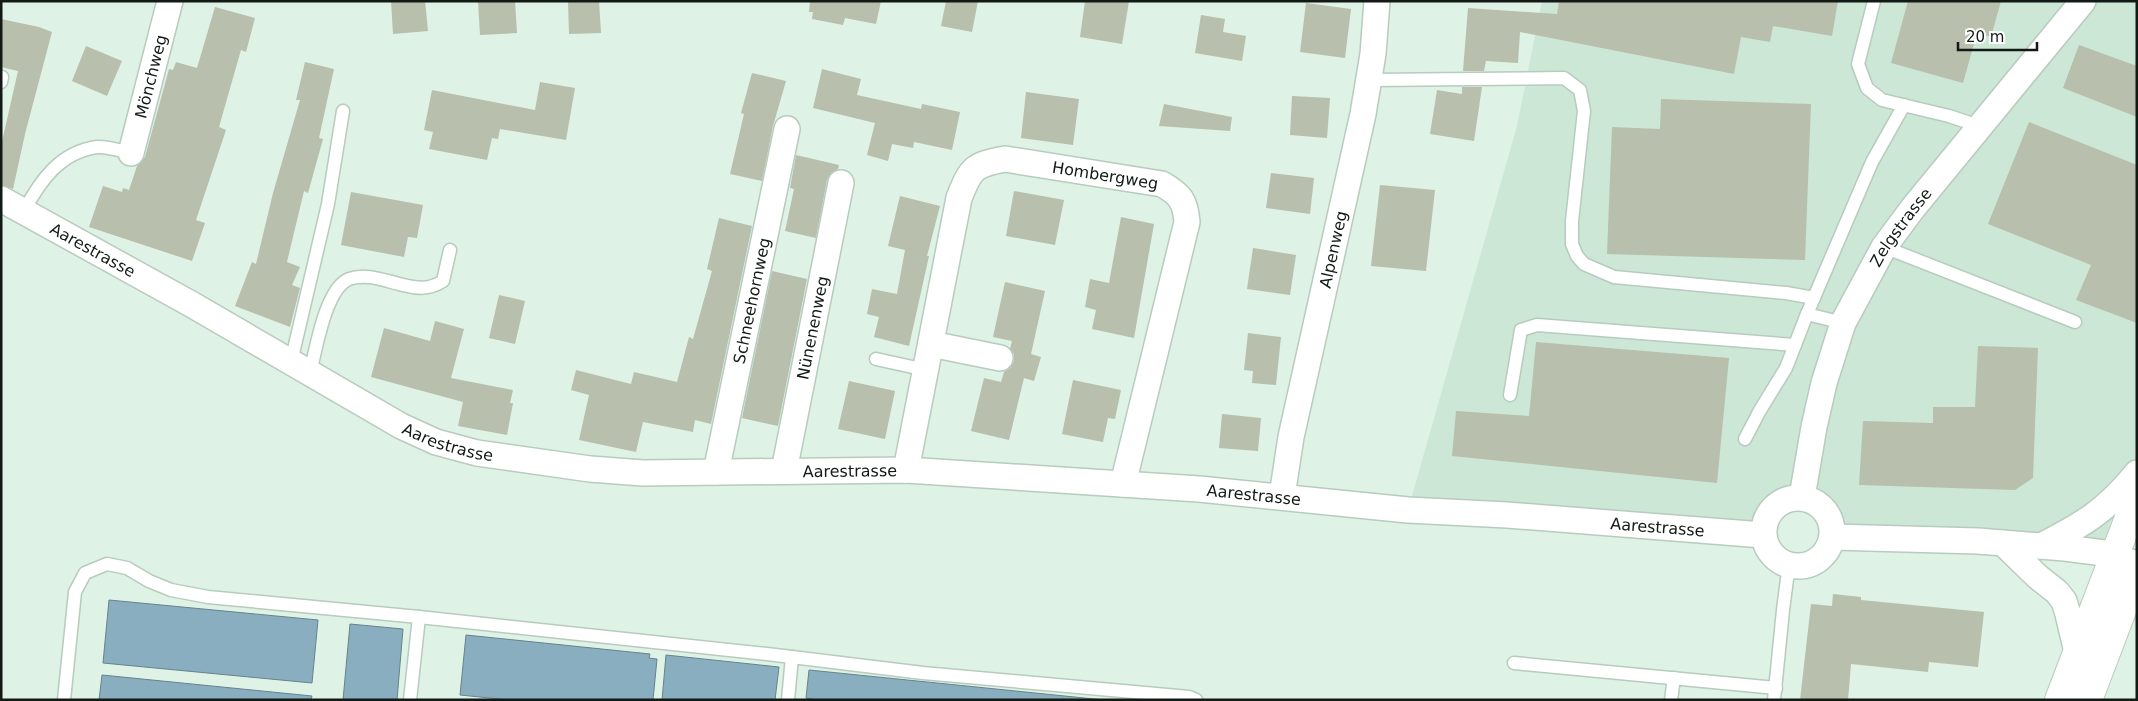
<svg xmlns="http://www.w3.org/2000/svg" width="2138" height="701" font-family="'DejaVu Sans',sans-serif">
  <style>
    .built { fill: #cce7d6 }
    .water { fill: #89aec0; stroke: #66828d }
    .building { fill: #b8bfac }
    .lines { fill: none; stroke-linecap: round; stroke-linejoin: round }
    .lane-casing { stroke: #b7cbbe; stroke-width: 15 }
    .street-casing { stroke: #b7cbbe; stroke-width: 28 }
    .secondary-casing { stroke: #b7cbbe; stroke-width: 30 }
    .lane { stroke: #fff; stroke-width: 12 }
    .street { stroke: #fff; stroke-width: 25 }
    .secondary { stroke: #fff; stroke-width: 28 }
    .labels { text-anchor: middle; stroke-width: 4; stroke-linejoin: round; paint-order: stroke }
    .street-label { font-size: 16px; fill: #131a16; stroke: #fff }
  </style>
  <rect width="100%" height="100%" fill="#def2e5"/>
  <!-- built -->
  <polygon class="built" points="1542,1 2137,1 2137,497 2114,556 1832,537 1831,522 1827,514 1820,506 1802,497 1790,497 1779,503 1770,511 1765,522 1763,535 1408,510 1517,126"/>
  <!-- water -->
  <g class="water">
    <polygon points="109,600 318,620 312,683 103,663"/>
    <polygon points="350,624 403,629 397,700 343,700"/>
    <polygon points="466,635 650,654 649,658 657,659 653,700 509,700 460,695"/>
    <polygon points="666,655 779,667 775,700 662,700"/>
    <polygon points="809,670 1104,700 818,700 806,698"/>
    <polygon points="102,675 312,696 311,700 99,700"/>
  </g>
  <!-- building -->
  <g class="building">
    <polygon points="391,1 425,1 428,31 393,34"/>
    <polygon points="478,1 515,1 517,33 480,35"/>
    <polygon points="568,1 599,1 601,33 569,34"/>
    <polygon points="810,1 881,1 876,24 845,18 843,25 812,19 813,12 809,12"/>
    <polygon points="946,1 978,1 972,32 941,26"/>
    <polygon points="1085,1 1129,1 1122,44 1080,37"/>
    <polygon points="1559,1 1838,1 1832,36 1773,26 1770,42 1741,37 1734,74 1520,32 1518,63 1486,61 1484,71 1463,71 1468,8 1557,14"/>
    <polygon points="1908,1 2001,1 1991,37 1977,33 1963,83 1891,63"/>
    <polygon points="1306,3 1351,9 1345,58 1300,52"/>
    <polygon points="215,7 255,18 246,52 241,50 219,127 226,130 196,220 205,223 192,261 89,227 103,186 122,192 123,188 129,190 137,166 145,157 169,69 173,70 176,62 197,68"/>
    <polygon points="1201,15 1225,19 1223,32 1246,36 1242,61 1195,53"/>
    <polygon points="1,19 39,27 52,32 25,134 13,189 1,185 1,146 18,71 1,67"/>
    <polygon points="2079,45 2137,66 2137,117 2063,88"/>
    <polygon points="86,46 122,61 107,96 72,81"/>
    <polygon points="305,62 334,69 319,138 323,139 308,193 304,191 287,262 300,267 292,285 300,288 290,327 235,306 252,262 256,264 273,193 300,100 296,100"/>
    <polygon points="822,69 861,79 857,95 921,109 922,104 960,112 952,150 914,142 913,148 892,144 888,161 867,155 875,123 813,108"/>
    <polygon points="752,73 786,81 773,126 762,181 730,174 744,114 741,113"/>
    <polygon points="540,82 575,88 566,140 500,129 498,139 492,138 487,160 429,149 433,132 424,130 432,90 535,110"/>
    <polygon points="1462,87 1482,87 1474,141 1430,134 1437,90 1462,94"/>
    <polygon points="1026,92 1079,99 1073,145 1021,138"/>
    <polygon points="1292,96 1330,98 1327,138 1290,135"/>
    <polygon points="1661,99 1811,104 1805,260 1607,254 1612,127 1660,129"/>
    <polygon points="1164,104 1232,117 1230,131 1159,126"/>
    <polygon points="2029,122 2137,165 2137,323 2076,300 2091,265 1988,224"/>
    <polygon points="796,155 839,165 838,169 831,173 827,180 816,238 785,231 794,189 790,188"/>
    <polygon points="1271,173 1314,178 1310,214 1266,208"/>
    <polygon points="1380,185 1435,190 1426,271 1371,266"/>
    <polygon points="1014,191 1064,200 1055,245 1006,236"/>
    <polygon points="351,192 423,205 417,238 408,237 404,257 341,245"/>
    <polygon points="900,196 940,206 927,256 929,256 909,346 874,337 879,317 867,314 872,289 897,294 905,250 888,246"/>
    <polygon points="1121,217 1154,224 1134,338 1092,329 1096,310 1085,307 1090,279 1109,283"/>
    <polygon points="719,218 752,226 711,424 695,420 693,432 643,422 636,452 579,440 589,395 571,390 576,370 631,384 634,372 677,382 689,337 693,339 712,271 707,269"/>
    <polygon points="1253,248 1296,255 1290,295 1247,289"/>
    <polygon points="772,271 807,279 778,426 742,418"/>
    <polygon points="1005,282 1045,291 1031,354 1041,357 1034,381 1024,378 1009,440 971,431 984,378 1001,382 1004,372 1010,368 1014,361 1014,354 1010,349 1012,341 993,337"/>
    <polygon points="499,295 525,301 515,344 489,338"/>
    <polygon points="435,321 464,329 451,378 513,390 510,403 513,403 507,435 458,426 463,402 371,377 384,328 430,341"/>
    <polygon points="1248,333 1281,337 1276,385 1252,383 1253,371 1244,370"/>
    <polygon points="1536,342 1729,358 1717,483 1452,456 1456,411 1529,416"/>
    <polygon points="1978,346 2038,348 2033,478 2015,490 1859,485 1863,421 1933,423 1933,407 1975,407"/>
    <polygon points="1073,380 1121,390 1115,419 1108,418 1103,442 1062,434"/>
    <polygon points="849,381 895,391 885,439 838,429"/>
    <polygon points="1222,414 1261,418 1258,451 1219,448"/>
    <polygon points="1833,594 1861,597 1861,600 1984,612 1978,667 1929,662 1928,672 1851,664 1848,700 1800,700 1811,604 1832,606"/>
  </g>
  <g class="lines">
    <defs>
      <g id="lane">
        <polyline points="1874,1 1858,64 1867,88 1882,100 1949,116 1979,126"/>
        <polyline points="1369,80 1564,78 1580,90 1584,111 1572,221 1572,244 1577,256 1584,264 1614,277 1786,293 1814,298"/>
        <polyline points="1,82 2,77"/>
        <path d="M 24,211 C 40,181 60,152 97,147 C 107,146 121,151 131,153"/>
        <polyline points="1884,247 2075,322"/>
        <polyline points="1807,314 1843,323"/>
        <polyline points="876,359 926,370"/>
        <polyline points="291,362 328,204 343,111"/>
        <path d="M 310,373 C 316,350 325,289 349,279 C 365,273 383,280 399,284 C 416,288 427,291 443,281 L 450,250"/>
        <polyline points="1510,395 1521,330 1537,325 1795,345"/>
        <polyline points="1745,439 1759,412 1786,368 1807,314 1872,162 1904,105"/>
        <polyline points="1514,663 1776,688"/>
        <polyline points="64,700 75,592 85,573 107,564 127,568 149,581 171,590 208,597 419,617 767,654 923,673 1189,697 1196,700"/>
        <polyline points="410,700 419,617"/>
        <polyline points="788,700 792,657"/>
        <polyline points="1671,700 1674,678"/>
        <polyline points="1774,700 1783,610 1787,579 1791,566"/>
      </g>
      <g id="street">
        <path id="s1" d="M 131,153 L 170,1"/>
        <path id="s2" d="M 1,199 L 191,304 L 401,426 L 436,442 L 477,453 L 590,469 L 643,473 L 906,470 L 1199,489 L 1408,510 L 1507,515 L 1763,535"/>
        <polyline points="931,344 1000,358"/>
        <path id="s3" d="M 906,470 L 959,198 C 971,168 973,165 1005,159 L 1162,184 C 1181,195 1185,201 1187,222 L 1123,484"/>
        <path id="s4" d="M 784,471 L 841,183"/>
        <path id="s5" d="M 716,472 L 787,129"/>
        <path id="s6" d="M 1282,496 L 1291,437 L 1363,114 L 1373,54 L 1377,1"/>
        <path id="s7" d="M 1802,497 L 1814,427 L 1824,383 L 1843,323 L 1871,271 L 1884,247 L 1913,208 L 2083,1"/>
        <circle cx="1798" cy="532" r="34"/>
        <polyline points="1832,537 1978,541 2065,548 2104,553 2137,564"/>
        <polyline points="2003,543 2038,577 2057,592 2064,601 2068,614 2077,652"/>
        <path d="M 2041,546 C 2084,524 2106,511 2137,473"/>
      </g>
      <g id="secondary">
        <polyline points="2059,700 2137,497"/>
        <polyline points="2088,700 2137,571"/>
      </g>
    </defs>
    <!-- lane casing -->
    <use href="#lane" class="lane-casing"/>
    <!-- street casing -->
    <use href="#street" class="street-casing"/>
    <!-- secondary casing -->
    <use href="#secondary" class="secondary-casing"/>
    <!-- lane -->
    <use href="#lane" class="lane"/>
    <!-- street -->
    <use href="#street" class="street"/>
    <!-- secondary -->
    <use href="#secondary" class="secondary"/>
  </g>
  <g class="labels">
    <!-- street labels -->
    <g class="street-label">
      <text dy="6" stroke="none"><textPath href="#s1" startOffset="79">Mönchweg</textPath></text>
      <text dy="6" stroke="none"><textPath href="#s3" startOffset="444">Hombergweg</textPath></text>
      <text dy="6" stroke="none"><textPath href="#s7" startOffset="291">Zelgstrasse</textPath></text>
      <text dy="6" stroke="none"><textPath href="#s6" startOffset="252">Alpenweg</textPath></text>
      <text dy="6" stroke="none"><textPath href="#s2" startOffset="105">Aarestrasse</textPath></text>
      <text dy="6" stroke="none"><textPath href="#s5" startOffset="175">Schneehornweg</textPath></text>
      <text dy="6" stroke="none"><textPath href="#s4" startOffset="146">Nünenenweg</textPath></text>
      <text dy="6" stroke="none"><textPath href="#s2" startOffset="510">Aarestrasse</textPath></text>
      <text dy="6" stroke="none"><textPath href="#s2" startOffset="915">Aarestrasse</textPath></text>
      <text dy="6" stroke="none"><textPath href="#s2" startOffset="1320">Aarestrasse</textPath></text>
      <text dy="6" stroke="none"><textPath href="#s2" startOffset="1725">Aarestrasse</textPath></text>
    </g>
  </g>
  <!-- border -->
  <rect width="2138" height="701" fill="none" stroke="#131a16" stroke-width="5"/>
  <!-- scale -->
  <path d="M1958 42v8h79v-8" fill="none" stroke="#131a16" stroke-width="2.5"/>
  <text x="1966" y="42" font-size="15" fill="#131a16" stroke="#ffffff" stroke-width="4" paint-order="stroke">20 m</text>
</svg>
